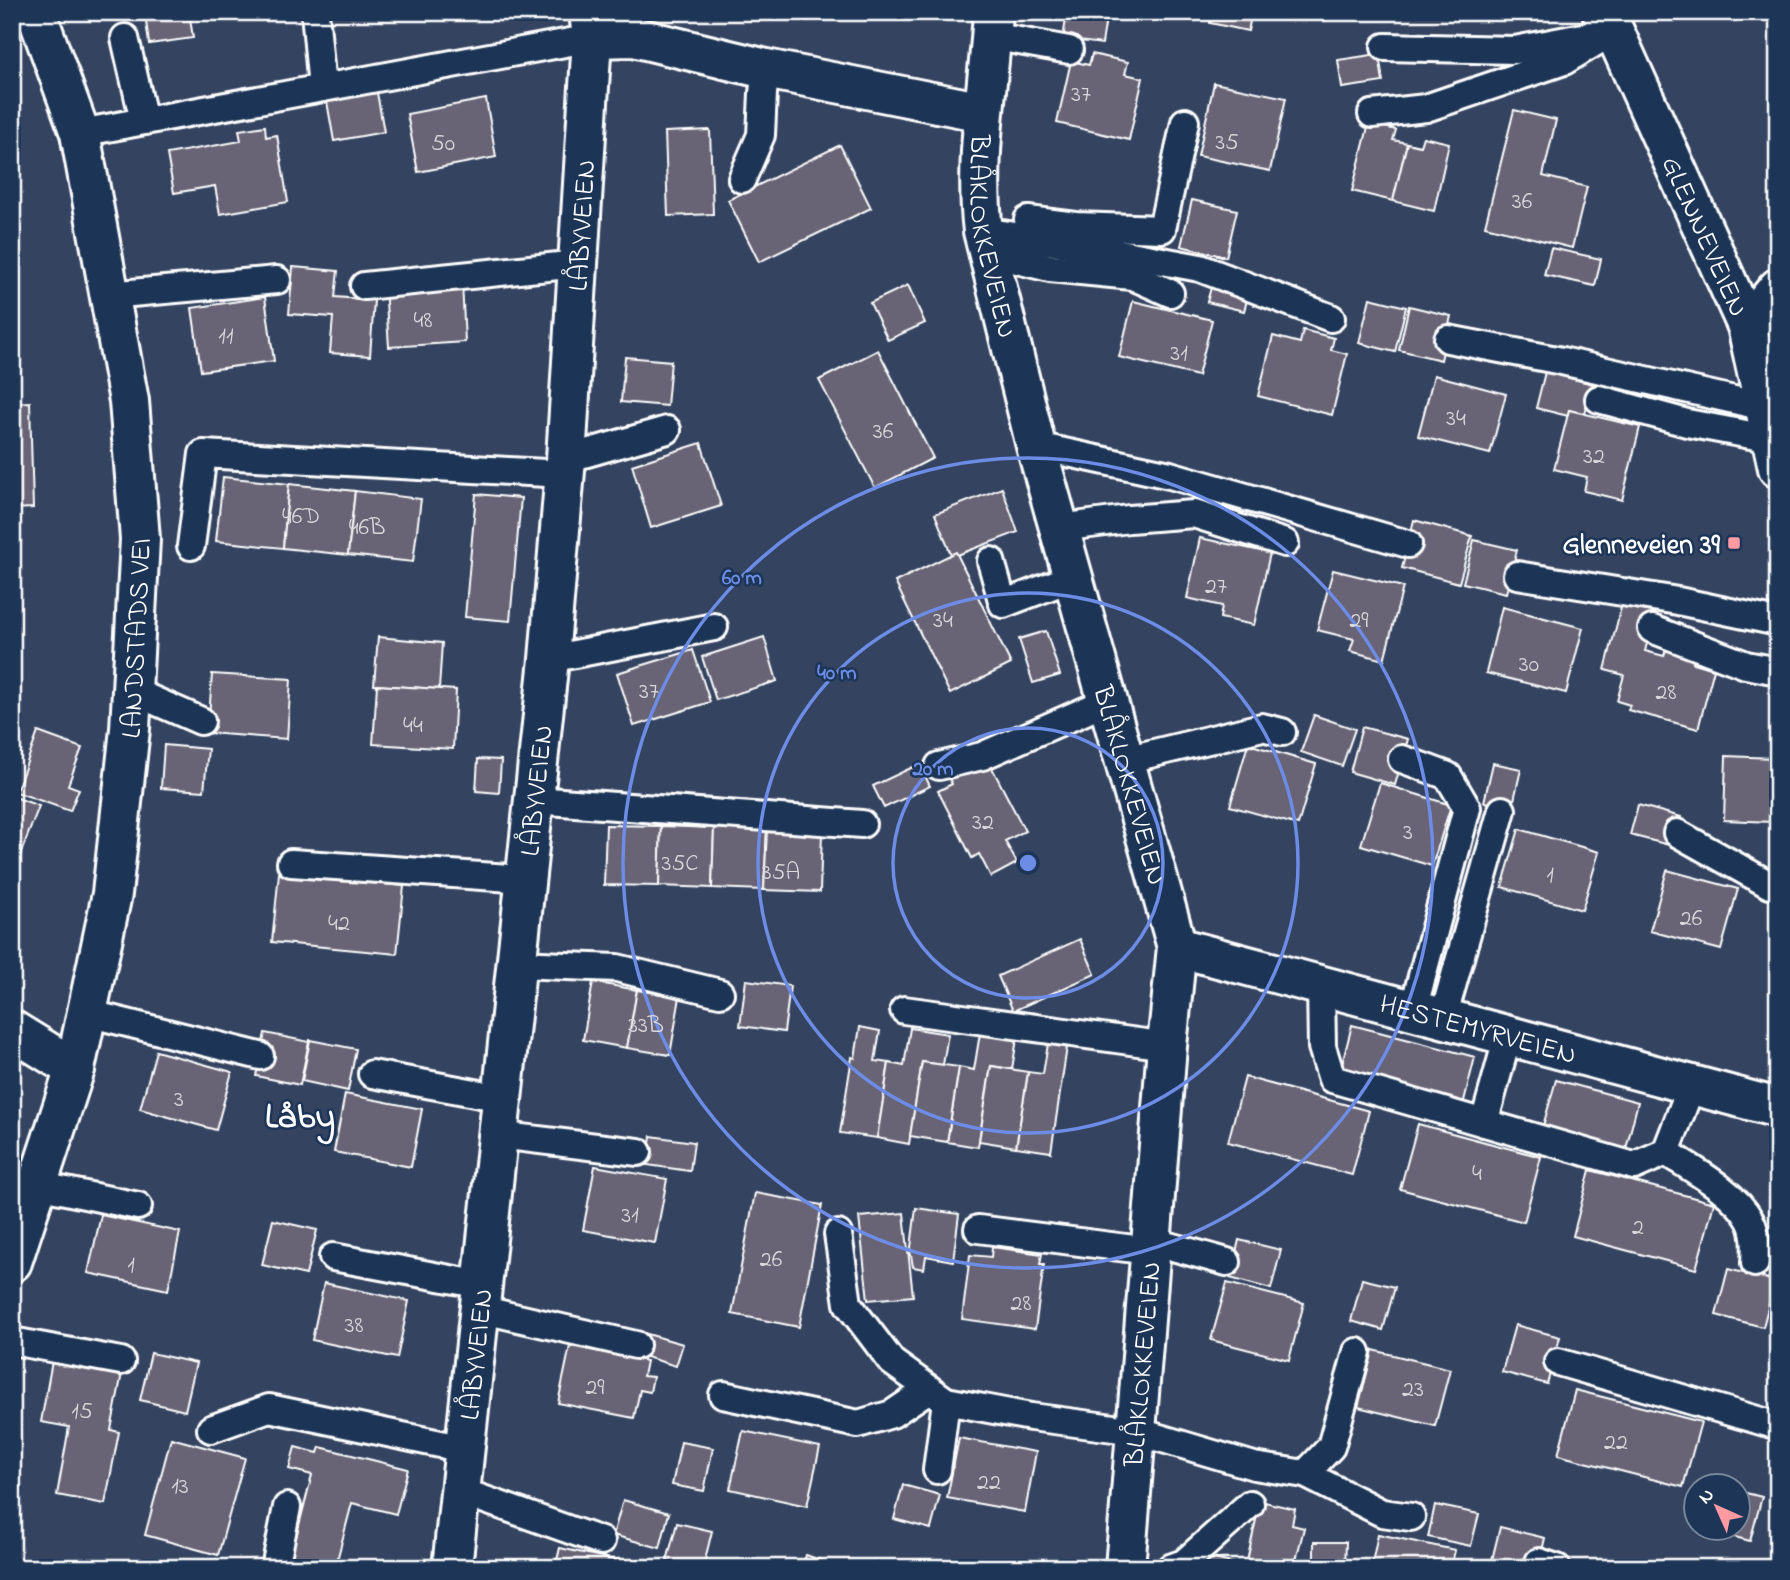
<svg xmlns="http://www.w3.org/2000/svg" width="1790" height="1580" font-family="'Indie Flower',sans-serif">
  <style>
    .building { fill: #686374; stroke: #fff; stroke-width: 2 }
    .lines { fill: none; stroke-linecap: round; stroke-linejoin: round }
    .service-casing { stroke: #fff; stroke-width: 32 }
    .minor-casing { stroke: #fff; stroke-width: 44 }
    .service { stroke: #1d3557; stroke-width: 26 }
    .minor { stroke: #1d3557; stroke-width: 38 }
    .ring { fill: none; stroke: #6c8ce6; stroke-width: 3.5 }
    .poi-dot { fill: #ff9aa2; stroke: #1d3557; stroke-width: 2.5 }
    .labels { text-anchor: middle; stroke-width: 5; stroke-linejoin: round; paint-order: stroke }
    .number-label { font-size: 24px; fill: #d9d8dc }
    .street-label { font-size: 28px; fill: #fff; stroke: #1d3557 }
    .poi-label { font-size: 28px; font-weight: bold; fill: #fff; stroke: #1d3557; text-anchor: end }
    .district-label { font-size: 35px; font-weight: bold; fill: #fff; stroke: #1d3557 }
    .centre { fill: #6c8ce6; stroke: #1d3557; stroke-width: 3.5 }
    .ring-label { font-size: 21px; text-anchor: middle; font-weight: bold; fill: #6c8ce6; stroke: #1d3557; stroke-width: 5; stroke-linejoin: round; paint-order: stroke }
  </style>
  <rect width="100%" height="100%" fill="#344360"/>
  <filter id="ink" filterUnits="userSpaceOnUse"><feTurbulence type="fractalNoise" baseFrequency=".0143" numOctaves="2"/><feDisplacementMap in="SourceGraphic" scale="14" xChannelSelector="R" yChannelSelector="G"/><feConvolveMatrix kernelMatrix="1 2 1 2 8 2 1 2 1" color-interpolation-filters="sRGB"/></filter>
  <g filter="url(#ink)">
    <!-- building -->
    <g class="building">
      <polygon points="104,12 189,12 193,38 149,44 145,13 105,19"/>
      <polygon points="1067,12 1107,12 1102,44 1063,39"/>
      <polygon points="1212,12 1252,12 1248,31 1210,23"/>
      <polygon points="1092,54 1128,62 1125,74 1143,78 1129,140 1057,123 1071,61 1089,65"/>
      <polygon points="1379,54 1383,82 1342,88 1338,60"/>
      <polygon points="1214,83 1286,98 1270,171 1198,156"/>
      <polygon points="376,87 384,132 334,141 326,96"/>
      <polygon points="486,99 496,157 418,172 407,114"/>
      <polygon points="1514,110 1556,120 1543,176 1587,187 1572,248 1485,226"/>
      <polygon points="1369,123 1396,130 1393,140 1407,143 1393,201 1352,191"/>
      <polygon points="265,126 266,137 277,135 288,202 220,214 215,186 174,193 167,154 241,141 239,130"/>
      <polygon points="710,130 713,214 668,216 665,132"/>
      <polygon points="1423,137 1449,143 1434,211 1393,201 1407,143 1420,146"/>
      <polygon points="840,145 871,208 759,262 728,200"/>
      <polygon points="1192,200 1237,210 1226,257 1181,246"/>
      <polygon points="1551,248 1601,259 1595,286 1544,275"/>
      <polygon points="293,267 338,271 335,297 374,300 370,356 330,353 333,317 289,314"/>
      <polygon points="462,282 465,342 389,347 385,287"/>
      <polygon points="1212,284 1249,293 1244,311 1207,302"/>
      <polygon points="908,285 925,323 888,340 870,303"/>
      <polygon points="265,297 274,361 201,371 192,308"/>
      <polygon points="1370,298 1406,307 1395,352 1359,343"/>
      <polygon points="1133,301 1212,320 1198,376 1119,357"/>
      <polygon points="1409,306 1451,316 1441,360 1399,350"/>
      <polygon points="1303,330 1334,338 1331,350 1347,354 1332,415 1258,396 1273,336 1300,343"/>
      <polygon points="878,350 933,458 875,488 819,380"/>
      <polygon points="625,357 671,361 667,406 621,402"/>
      <polygon points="1545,372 1593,384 1585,414 1569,410 1568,416 1536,408"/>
      <polygon points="1434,375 1506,394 1490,454 1418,436"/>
      <polygon points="30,402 33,508 12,509 12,403"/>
      <polygon points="1569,410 1640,427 1622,500 1584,491 1587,477 1554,469"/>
      <polygon points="701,443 721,506 651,528 632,465"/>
      <polygon points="223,477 289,484 283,548 216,541"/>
      <polygon points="289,484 355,491 348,555 283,548"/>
      <polygon points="1002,488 1018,532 952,557 935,514"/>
      <polygon points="355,491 421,499 413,562 348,555"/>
      <polygon points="476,494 521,498 510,621 465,617"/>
      <polygon points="1414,520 1472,536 1459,583 1402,568"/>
      <polygon points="1200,538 1270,553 1254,625 1220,618 1222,606 1187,598"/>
      <polygon points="1474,540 1517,550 1506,593 1463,583"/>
      <polygon points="956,552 1011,664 950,694 895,582"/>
      <polygon points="1333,570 1403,587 1384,660 1350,651 1354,639 1317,630"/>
      <polygon points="1622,604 1655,613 1645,651 1664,656 1666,649 1695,657 1693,663 1714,669 1698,729 1628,710 1630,705 1617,701 1624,675 1605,670"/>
      <polygon points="1502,607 1583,628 1566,693 1486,673"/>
      <polygon points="1046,631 1060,675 1033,683 1019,639"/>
      <polygon points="378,637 442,643 439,689 374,685"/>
      <polygon points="764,637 777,681 716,700 702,657"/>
      <polygon points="693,650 710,702 634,726 617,673"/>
      <polygon points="212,674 291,679 287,739 208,733"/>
      <polygon points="377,685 456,690 453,749 373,744"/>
      <polygon points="1314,715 1355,729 1342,766 1301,752"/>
      <polygon points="1362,727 1408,739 1395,785 1350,772"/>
      <polygon points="38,732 82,748 68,785 79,789 70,811 16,792"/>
      <polygon points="1248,744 1316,764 1298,825 1230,806"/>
      <polygon points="164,745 208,749 204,791 161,788"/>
      <polygon points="1726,756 1774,758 1772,822 1724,820"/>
      <polygon points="478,759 501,760 499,793 476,791"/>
      <polygon points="1493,763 1521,769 1512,809 1484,802"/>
      <polygon points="919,764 930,786 884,808 873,786"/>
      <polygon points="990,764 1025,831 1005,841 1017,863 991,877 979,854 972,858 938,791 952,784 947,775"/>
      <polygon points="1380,783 1451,805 1432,866 1361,845"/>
      <polygon points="12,796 39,806 12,876"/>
      <polygon points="1638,805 1681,817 1673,846 1630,835"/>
      <polygon points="606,825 661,826 659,886 604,885"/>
      <polygon points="661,826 714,828 712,888 659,886"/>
      <polygon points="714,828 767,830 764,890 712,888"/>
      <polygon points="1519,829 1599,852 1582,910 1502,887"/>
      <polygon points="767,830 822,832 820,892 764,890"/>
      <polygon points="1667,870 1738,889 1721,950 1650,931"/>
      <polygon points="279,873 404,886 397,954 272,942"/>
      <polygon points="1080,939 1095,974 1013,1011 998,976"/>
      <polygon points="746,980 790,986 784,1032 740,1026"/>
      <polygon points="593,982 637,990 627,1048 583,1040"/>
      <polygon points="637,990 680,997 670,1055 627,1048"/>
      <polygon points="1352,1025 1475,1057 1463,1105 1340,1072"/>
      <polygon points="860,1027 880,1031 875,1061 889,1063 877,1138 840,1133 852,1057 855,1058"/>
      <polygon points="910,1028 948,1034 943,1065 922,1062 909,1144 877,1138 889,1063 904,1066"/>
      <polygon points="265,1033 309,1042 300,1085 256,1076"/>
      <polygon points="980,1033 1017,1039 1012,1069 991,1066 978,1147 947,1142 959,1067 974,1070"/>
      <polygon points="310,1040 356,1049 348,1091 302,1081"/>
      <polygon points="1048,1044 1067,1047 1051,1152 1016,1147 1028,1072 1043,1074"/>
      <polygon points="156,1051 232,1072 216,1130 140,1109"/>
      <polygon points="922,1062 959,1067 947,1142 910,1136"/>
      <polygon points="991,1066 1028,1072 1016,1147 979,1141"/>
      <polygon points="1245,1077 1369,1111 1352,1175 1228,1142"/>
      <polygon points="1556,1080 1638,1102 1626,1149 1543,1126"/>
      <polygon points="345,1094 422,1109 411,1167 334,1152"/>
      <polygon points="1418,1124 1541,1157 1524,1222 1400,1189"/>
      <polygon points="651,1136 694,1142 690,1171 647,1165"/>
      <polygon points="595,1166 667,1179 655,1243 583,1230"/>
      <polygon points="1590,1170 1714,1203 1696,1269 1573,1236"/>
      <polygon points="755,1193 822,1205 799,1327 732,1314"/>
      <polygon points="916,1208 959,1214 953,1261 926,1256 924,1269 913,1267 911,1255 910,1255"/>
      <polygon points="904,1213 913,1296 868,1300 859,1217"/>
      <polygon points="101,1215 180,1232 168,1290 88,1273"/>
      <polygon points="273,1220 317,1230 306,1275 262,1265"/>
      <polygon points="1239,1240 1281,1250 1271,1289 1230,1278"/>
      <polygon points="992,1247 1042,1254 1040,1264 1044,1264 1035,1329 962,1319 970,1255 991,1257"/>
      <polygon points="1728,1269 1775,1281 1763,1327 1716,1315"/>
      <polygon points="1362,1279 1395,1287 1383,1330 1351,1321"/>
      <polygon points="324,1283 409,1301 397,1358 312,1340"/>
      <polygon points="1227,1283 1304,1303 1289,1360 1211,1340"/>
      <polygon points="1515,1325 1560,1337 1547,1384 1502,1372"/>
      <polygon points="640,1332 683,1344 676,1366 633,1353"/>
      <polygon points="570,1346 646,1361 643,1376 653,1377 650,1392 640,1390 634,1418 558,1403"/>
      <polygon points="1373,1350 1450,1369 1435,1426 1358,1407"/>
      <polygon points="151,1353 196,1363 185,1411 140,1400"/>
      <polygon points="52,1361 122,1373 111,1430 119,1432 105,1504 57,1495 69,1427 41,1422"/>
      <polygon points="1575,1390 1701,1422 1683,1487 1558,1455"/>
      <polygon points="743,1431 820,1447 807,1506 730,1489"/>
      <polygon points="171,1438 245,1458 218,1555 145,1535"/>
      <polygon points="959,1438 1036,1452 1025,1512 947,1498"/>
      <polygon points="681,1442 713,1448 704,1491 672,1485"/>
      <polygon points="295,1447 318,1453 320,1447 408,1469 396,1514 352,1503 335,1568 288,1568 312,1475 289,1469"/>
      <polygon points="903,1485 940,1495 931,1529 894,1519"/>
      <polygon points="1738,1491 1762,1497 1750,1541 1701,1528 1738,1528"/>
      <polygon points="623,1500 669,1513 660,1548 613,1535"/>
      <polygon points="1260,1501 1295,1509 1292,1525 1304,1528 1294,1568 1198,1568 1200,1556 1246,1566"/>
      <polygon points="1435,1505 1479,1514 1471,1546 1428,1537"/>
      <polygon points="677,1523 712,1531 703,1568 667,1561"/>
      <polygon points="1500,1527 1545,1538 1538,1568 1490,1568"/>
      <polygon points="1378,1534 1455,1550 1451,1568 1371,1568"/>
      <polygon points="1314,1542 1346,1542 1345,1568 1314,1568"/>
      <polygon points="560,1548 634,1564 633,1568 555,1568"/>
      <polygon points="806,1555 842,1568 802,1568"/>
    </g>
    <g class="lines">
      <defs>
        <g id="service">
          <polyline points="315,12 322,88"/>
          <polyline points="991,36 1069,50"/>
          <polyline points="125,38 144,121"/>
          <polyline points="1372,114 1426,108 1564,61 1614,31 1515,50 1385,47"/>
          <polyline points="80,133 592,38"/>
          <polyline points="742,179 761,135 763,93 766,69"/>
          <polyline points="1028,220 1076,226 1162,229 1185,122"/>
          <polyline points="983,231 1098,249 1200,268 1331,318"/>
          <polyline points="988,253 1050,268 1132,276 1170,293"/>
          <polyline points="364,286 578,264"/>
          <polyline points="109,295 277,280"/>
          <polyline points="1448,339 1562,361 1765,407"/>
          <polyline points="1599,399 1687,423 1772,439"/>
          <polyline points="1036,446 1170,475 1408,544"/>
          <polyline points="566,459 667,430"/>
          <polyline points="1060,528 1129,519 1194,514 1285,543"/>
          <polyline points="191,546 203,454 565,474"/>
          <polyline points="991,561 1003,604 1074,577"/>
          <polyline points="1517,575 1678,601 1778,622"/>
          <polyline points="1652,629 1746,665 1778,671"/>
          <polyline points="549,659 714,627"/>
          <polyline points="132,691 201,721"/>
          <polyline points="1402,759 1448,776 1467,808 1413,1010"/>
          <polyline points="1125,760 1262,727 1282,732"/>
          <polyline points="939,766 982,756 1108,701"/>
          <polyline points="534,800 862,824"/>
          <polyline points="1677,833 1770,885 1778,885"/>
          <polyline points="291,863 526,879"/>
          <polyline points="516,964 617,968 720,993"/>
          <polyline points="1321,985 1322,1047 1332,1079 1634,1166 1666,1152 1692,1084"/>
          <polyline points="904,1010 1167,1046"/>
          <polyline points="87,1013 260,1056"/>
          <polyline points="1443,1018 1502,810"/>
          <polyline points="372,1074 502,1098"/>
          <polyline points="1484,1123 1508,1036"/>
          <polyline points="498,1135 638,1152"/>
          <path d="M 1666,1152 C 1692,1169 1735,1192 1750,1220 C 1757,1233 1756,1249 1755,1263"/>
          <polyline points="37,1185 138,1206"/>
          <polyline points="978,1229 1150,1251"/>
          <polyline points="838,1234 848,1304 892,1362 946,1401 1031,1417 1136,1431 1254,1466 1305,1474 1331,1447 1357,1352"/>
          <polyline points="1151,1241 1227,1262"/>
          <polyline points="333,1257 482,1285"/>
          <polyline points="479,1309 636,1345"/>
          <polyline points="12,1341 121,1361"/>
          <polyline points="1558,1362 1778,1426"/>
          <polyline points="723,1395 858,1424 892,1414 929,1389"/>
          <polyline points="211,1429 269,1408 464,1449"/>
          <polyline points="937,1470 946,1401"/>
          <polyline points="1305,1474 1382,1513 1411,1517"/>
          <polyline points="460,1491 601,1541"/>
          <polyline points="1539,1562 1557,1568"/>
          <polyline points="275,1568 287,1507"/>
          <polyline points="1170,1568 1184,1563 1250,1504"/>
        </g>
        <g id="minor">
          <path id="s1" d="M 993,12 C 989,84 974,158 983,231 L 1036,446 L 1177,947 L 1167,1046 L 1125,1568"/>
          <path id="s2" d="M 1602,12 L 1614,31 L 1747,326 L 1778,468"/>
          <polyline points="592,38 634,37 766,69 983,112"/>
          <polyline points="1747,326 1778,288"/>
          <path id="s3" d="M 1177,947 L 1778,1108"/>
          <polyline points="12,1030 75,1069"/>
          <path id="s4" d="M 12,1262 L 75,1069 L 112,894 L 130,729 L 140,539 L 129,401 L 80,133 L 36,12"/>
          <path id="s5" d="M 452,1568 L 549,659 L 566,459 L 592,38 L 589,12"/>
        </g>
      </defs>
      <!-- service casing -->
      <use href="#service" class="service-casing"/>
      <!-- minor casing -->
      <use href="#minor" class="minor-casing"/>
      <!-- service -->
      <use href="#service" class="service"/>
      <!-- minor -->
      <use href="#minor" class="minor"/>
    </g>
  </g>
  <!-- distance rings -->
  <g class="ring">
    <circle cx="1028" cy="863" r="135"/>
    <circle cx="1028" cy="863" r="270"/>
    <circle cx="1028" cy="863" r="405"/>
  </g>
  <!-- markers -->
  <rect class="poi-dot" x="1727" y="536" width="14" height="14" rx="3.5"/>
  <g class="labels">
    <!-- number labels -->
    <g class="number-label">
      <text x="1081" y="101">37</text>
      <text x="1227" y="149">35</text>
      <text x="443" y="150">50</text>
      <text x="1522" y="208">36</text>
      <text x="423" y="327">48</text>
      <text x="226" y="343">11</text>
      <text x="1179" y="360">31</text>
      <text x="1456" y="425">34</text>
      <text x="883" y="438">36</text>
      <text x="1594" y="463">32</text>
      <text x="301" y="523">46D</text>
      <text x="367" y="534">46B</text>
      <text x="1216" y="593">27</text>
      <text x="943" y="627">34</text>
      <text x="1359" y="627">29</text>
      <text x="1529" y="671">30</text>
      <text x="649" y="698">37</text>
      <text x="1666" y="699">28</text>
      <text x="413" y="732">44</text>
      <text x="983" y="829">32</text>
      <text x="1408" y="839">3</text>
      <text x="680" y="870">35C</text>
      <text x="781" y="879">35A</text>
      <text x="1550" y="882">1</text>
      <text x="1691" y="925">26</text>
      <text x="339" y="930">42</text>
      <text x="646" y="1032">33B</text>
      <text x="179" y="1106">3</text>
      <text x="1477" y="1180">4</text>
      <text x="630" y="1222">31</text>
      <text x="1638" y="1234">2</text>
      <text x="771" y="1266">26</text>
      <text x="131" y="1272">1</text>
      <text x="1021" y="1310">28</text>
      <text x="354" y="1332">38</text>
      <text x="595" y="1394">29</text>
      <text x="1413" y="1396">23</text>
      <text x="82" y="1418">15</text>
      <text x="1616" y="1449">22</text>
      <text x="989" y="1489">22</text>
      <text x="180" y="1493">13</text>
    </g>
    <!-- street labels -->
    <g class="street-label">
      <text dy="10" stroke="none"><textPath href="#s5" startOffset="1349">LÅBYVEIEN</textPath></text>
      <text dy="10" stroke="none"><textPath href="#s1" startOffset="226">BLÅKLOKKEVEIEN</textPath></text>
      <text dy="10" stroke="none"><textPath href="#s2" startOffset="247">GLENNEVEIEN</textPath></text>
      <text dy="10" stroke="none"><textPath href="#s4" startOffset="639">LANDSTADS VEI</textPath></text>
      <text dy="10" stroke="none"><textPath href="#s1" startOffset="793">BLÅKLOKKEVEIEN</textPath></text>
      <text dy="10" stroke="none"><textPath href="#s5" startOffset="782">LÅBYVEIEN</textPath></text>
      <text dy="10" stroke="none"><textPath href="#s3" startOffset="312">HESTEMYRVEIEN</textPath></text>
      <text dy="10" stroke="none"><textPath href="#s5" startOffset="215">LÅBYVEIEN</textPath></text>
      <text transform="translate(1141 1364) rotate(-85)" y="10">BLÅKLOKKEVEIEN</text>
    </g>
    <!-- poi labels -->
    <g class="poi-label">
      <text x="1720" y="553">Glenneveien 39</text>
    </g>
    <!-- district labels -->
    <g class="district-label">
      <text x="300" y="1127">Låby</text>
    </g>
  </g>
  <circle cx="1028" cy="863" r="10" class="centre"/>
  <g class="ring-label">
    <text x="742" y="584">60 m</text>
    <text x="837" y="679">40 m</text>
    <text x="933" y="775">20 m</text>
  </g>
  <!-- margin -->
  <rect width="1790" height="1580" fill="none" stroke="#1d3557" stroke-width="42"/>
  <rect x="21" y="21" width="1748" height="1538" fill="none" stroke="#fff" stroke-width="2.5" filter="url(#ink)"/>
  <!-- north arrow -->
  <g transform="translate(1717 1507) rotate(315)"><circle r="33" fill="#1d3557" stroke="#77869a" stroke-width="2"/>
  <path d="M0-5L12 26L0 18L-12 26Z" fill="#ff9aa2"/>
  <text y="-10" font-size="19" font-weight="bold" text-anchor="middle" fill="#ffffff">N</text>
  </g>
</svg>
